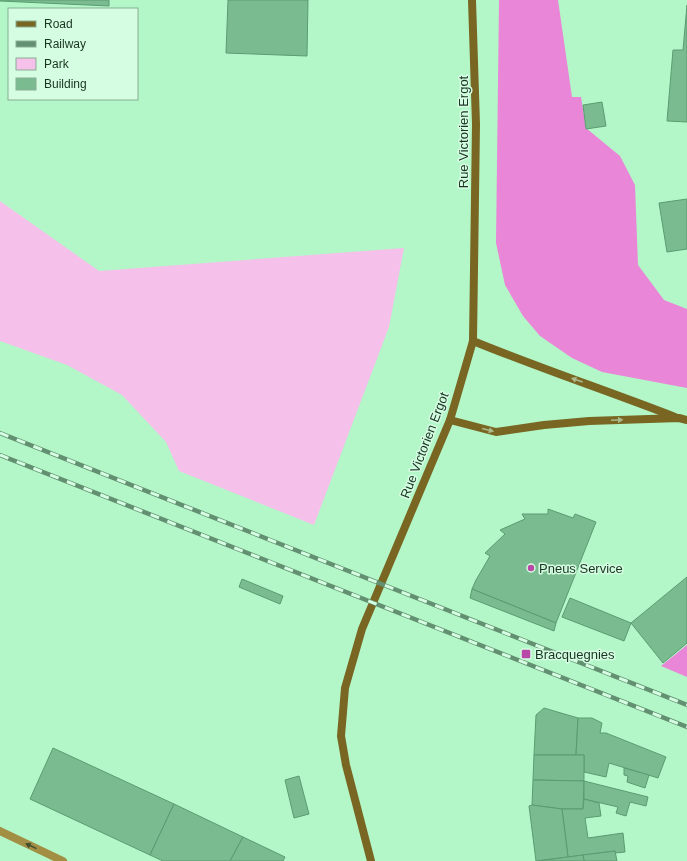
<svg xmlns="http://www.w3.org/2000/svg" width="687" height="861" font-family="Arial,sans-serif">
  <style>
    .green { fill: #f5c0ea }
    .forest { fill: #ea86d7 }
    .building { fill: #7abc90; stroke: #5a9c71 }
    .lines { fill: none; stroke-linecap: round; stroke-linejoin: round }
    .street { stroke: #a38f44; stroke-width: 8 }
    .secondary { stroke: #786622; stroke-width: 8 }
    .rail-casing { stroke: #629071; stroke-width: 4.5 }
    .rail { stroke: #d5fde1; stroke-width: 3; stroke-dasharray: 9; stroke-linecap: butt }
    .oneway { fill: #abb98b }
    .oneway2 { fill: #424f2d }
    .poi-dot { fill: #b849a6; stroke: #d5fde1; stroke-width: 1.5 }
    .labels { text-anchor: middle; stroke-width: 3; stroke-linejoin: round; paint-order: stroke }
    .street-label { font-size: 13px; fill: #193423; stroke: #d5fde1 }
    .poi-label { font-size: 13px; fill: #193423; stroke: #d5fde1; text-anchor: start }
  </style>
  <rect width="100%" height="100%" fill="#b3f7c8"/>
  <!-- green -->
  <polygon class="green" points="0,201 99,271 404,248 389,327 314,525 179,471 166,442 122,395 67,365 0,341"/>
  <!-- forest -->
  <g class="forest">
    <polygon points="499,0 558,0 572,97 581,97 586,128 620,156 635,185 638,265 664,300 687,309 687,388 602,372 572,358 540,336 523,316 505,285 496,243"/>
    <polygon points="687,645 687,677 661,666"/>
  </g>
  <!-- building -->
  <g class="building">
    <polygon points="0,0 109,0 109,6 0,1"/>
    <polygon points="228,0 308,0 307,56 226,53"/>
    <polygon points="687,5 687,122 667,121 673,50 683,50"/>
    <polygon points="602,102 606,126 586,129 583,105"/>
    <polygon points="687,199 687,249 667,252 659,203"/>
    <polygon points="548,509 573,518 575,514 596,522 556,623 472,589 476,580 490,556 485,553 505,534 500,530 525,519 522,514 548,514"/>
    <polygon points="687,577 687,643 663,663 631,623"/>
    <polygon points="242,579 283,596 280,604 239,587"/>
    <polygon points="472,589 556,623 554,631 470,598"/>
    <polygon points="570,598 631,623 624,641 562,617"/>
    <polygon points="544,708 578,718 576,755 534,755 536,715"/>
    <polygon points="578,718 592,718 602,723 600,733 606,733 666,757 658,778 609,763 606,777 584,772 584,755 576,755"/>
    <polygon points="53,748 174,804 150,855 30,799"/>
    <polygon points="534,755 584,755 584,781 533,780"/>
    <polygon points="624,768 649,775 645,788 627,782 628,776 624,775"/>
    <polygon points="299,776 309,814 294,818 285,780"/>
    <polygon points="533,780 584,781 583,809 562,809 532,805"/>
    <polygon points="584,781 648,797 646,806 630,802 626,816 616,813 618,807 584,799"/>
    <polygon points="584,799 599,803 601,816 585,818 588,838 623,833 625,852 615,853 615,851 568,857 562,809 583,809"/>
    <polygon points="174,804 243,837 230,861 163,861 150,855"/>
    <polygon points="532,805 562,809 568,857 536,861 529,806"/>
    <polygon points="243,837 285,857 283,861 230,861"/>
    <polygon points="615,851 617,861 584,861 583,855"/>
    <polygon points="583,855 584,861 538,861"/>
  </g>
  <g class="lines">
    <!-- street -->
    <polyline class="street" points="0,831 63,861"/>
    <!-- secondary -->
    <g class="secondary">
      <path d="M 473,341 C 539,368 608,391 675,417"/>
      <polyline points="450,420 496,432 544,425 589,421 679,418 687,420"/>
      <polyline points="371,861 346,765 341,736 345,688 362,629 450,420 473,341 476,124 472,0"/>
    </g>
    <defs>
      <g id="rail">
        <polyline points="0,433 687,705"/>
        <polyline points="0,455 687,727"/>
      </g>
    </defs>
    <!-- rail casing -->
    <use href="#rail" class="rail-casing"/>
    <!-- rail -->
    <use href="#rail" class="rail"/>
  </g>
  <!-- one-way arrows -->
  <defs><path id="oneway-solid" d="M-6-.8H1V-3.2L6.5 0L1 3.2V.8H-6Z"/></defs>
  <g class="oneway">
    <use href="#oneway-solid" transform="translate(577 380) rotate(-161)"/>
    <use href="#oneway-solid" transform="translate(617 420) rotate(-2)"/>
    <use href="#oneway-solid" transform="translate(488 430) rotate(14)"/>
  </g>
  <use class="oneway2" href="#oneway-solid" transform="translate(31 846) rotate(-154)"/>
  <!-- markers -->
  <g class="poi-dot">
    <circle cx="531" cy="568" r="4"/>
    <rect x="521" y="649" width="10" height="10" rx="2"/>
  </g>
  <g class="labels">
    <!-- street labels -->
    <g class="street-label">
      <text transform="translate(463 132) rotate(-90)" y="5">Rue Victorien Ergot</text>
      <text transform="translate(424 445) rotate(-69)" y="5">Rue Victorien Ergot</text>
    </g>
    <!-- poi labels -->
    <g class="poi-label">
      <text x="539" y="573">Pneus Service</text>
      <text x="535" y="659">Bracquegnies</text>
    </g>
  </g>
  <!-- legend -->
  <rect x="8" y="8" width="130" height="92" fill="#d5fde1" stroke="#8aad95"/>
  <rect x="16" y="21" width="20" height="6" fill="#786622" stroke="#8aad95"/>
  <text x="44" y="28" font-size="12" fill="#193423">Road</text>
  <rect x="16" y="41" width="20" height="6" fill="#629071" stroke="#8aad95"/>
  <text x="44" y="48" font-size="12" fill="#193423">Railway</text>
  <rect x="16" y="58" width="20" height="12" fill="#f5c0ea" stroke="#8aad95"/>
  <text x="44" y="68" font-size="12" fill="#193423">Park</text>
  <rect x="16" y="78" width="20" height="12" fill="#7abc90" stroke="#8aad95"/>
  <text x="44" y="88" font-size="12" fill="#193423">Building</text>
</svg>
